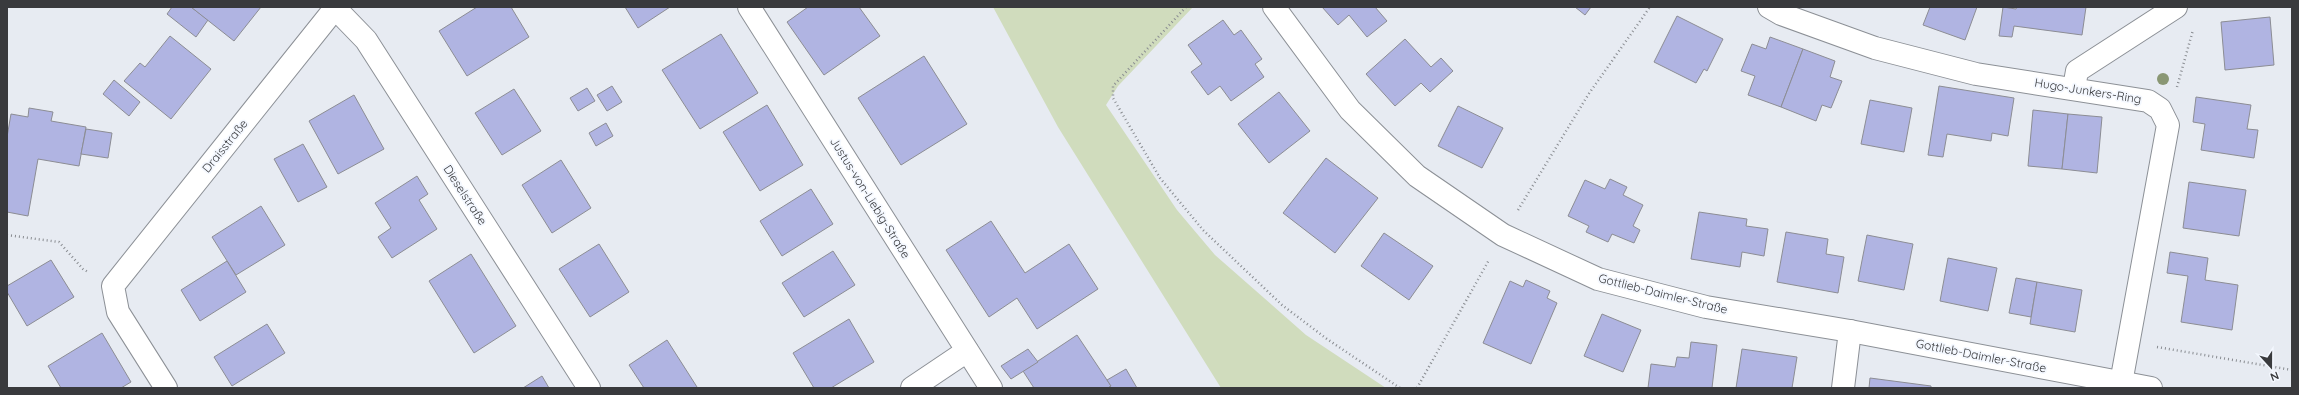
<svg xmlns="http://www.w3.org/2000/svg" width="2299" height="395" font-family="Quicksand,sans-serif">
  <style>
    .green { fill: #d0dcbd }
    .building { fill: #b0b4e2; stroke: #8c8d94 }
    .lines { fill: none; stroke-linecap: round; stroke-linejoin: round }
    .minor-casing { stroke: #8c9096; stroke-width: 24 }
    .path { stroke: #898c91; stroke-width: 2.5; stroke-dasharray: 1 3; stroke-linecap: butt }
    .minor { stroke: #fff; stroke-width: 22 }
    .tree { fill: #8a9774 }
    .labels { text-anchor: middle; stroke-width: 3.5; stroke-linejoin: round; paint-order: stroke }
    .street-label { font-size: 12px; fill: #393a3d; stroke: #f4f8ff }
  </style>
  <rect width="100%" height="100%" fill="#e7ebf2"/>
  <!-- green -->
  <polygon class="green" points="993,7 1193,7 1118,86 1106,105 1177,210 1215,255 1306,335 1386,388 1221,388 1058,127"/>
  <!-- building -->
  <g class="building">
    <polygon points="172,7 191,7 208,20 196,37 167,14"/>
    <polygon points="191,7 261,7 234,41"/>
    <polygon points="477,7 511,7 529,37 467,76 439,31"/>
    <polygon points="625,7 670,7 638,28"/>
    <polygon points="808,7 859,7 880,36 824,75 787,22"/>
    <polygon points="1322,7 1375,7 1387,21 1367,37 1349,15 1338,25"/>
    <polygon points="1575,7 1591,7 1585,15"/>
    <polygon points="1930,7 1977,7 1965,40 1923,25"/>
    <polygon points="2003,7 2016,9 2017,7 2086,7 2082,35 2014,26 2012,37 1999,36"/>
    <polygon points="1677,16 1723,39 1707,71 1704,69 1696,83 1654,62"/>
    <polygon points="2270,17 2274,65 2225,70 2221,22"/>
    <polygon points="1223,20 1234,35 1241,30 1262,59 1255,64 1264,77 1231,101 1220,86 1208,95 1191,72 1202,64 1188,45"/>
    <polygon points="721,34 758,93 700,129 662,70"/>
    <polygon points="170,36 211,69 171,119 124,81 140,63 145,67"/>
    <polygon points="1770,37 1803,49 1781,107 1748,95 1755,76 1741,71 1752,44 1766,49"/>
    <polygon points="1405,39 1431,67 1441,58 1453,71 1430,92 1421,83 1395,106 1366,74"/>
    <polygon points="1803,49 1835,61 1830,77 1842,81 1831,108 1822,105 1816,121 1781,107"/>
    <polygon points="924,56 967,124 901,165 858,98"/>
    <polygon points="114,80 140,102 129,116 103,94"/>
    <polygon points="612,86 622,102 607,111 597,95"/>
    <polygon points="1939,86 2014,98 2008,136 1992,133 1991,141 1947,134 1943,157 1928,155"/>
    <polygon points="587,88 595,101 578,111 570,98"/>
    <polygon points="514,89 541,131 502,155 475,113"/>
    <polygon points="1279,92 1310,131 1269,163 1238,124"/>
    <polygon points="354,95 384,149 338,174 309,121"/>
    <polygon points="2196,97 2251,105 2247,129 2258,130 2254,158 2201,150 2205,124 2193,122"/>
    <polygon points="1870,100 1912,108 1904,152 1861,144"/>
    <polygon points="767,105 803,165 760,191 723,132"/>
    <polygon points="1458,106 1503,128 1482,168 1438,146"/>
    <polygon points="29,108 53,112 51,121 86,127 79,166 38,159 28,216 7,212 7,137 11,114 28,117"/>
    <polygon points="2033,110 2068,114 2062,169 2028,166"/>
    <polygon points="2068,114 2102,117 2097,173 2062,169"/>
    <polygon points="606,123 613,136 596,146 589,133"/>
    <polygon points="86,129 112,133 108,158 81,154"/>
    <polygon points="303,144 327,187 298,202 274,159"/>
    <polygon points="1326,158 1378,198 1335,253 1283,213"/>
    <polygon points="561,160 591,208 552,233 522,185"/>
    <polygon points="417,176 428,194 419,200 437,229 392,258 378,237 391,228 375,203"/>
    <polygon points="1610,179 1627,187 1623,195 1643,205 1633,226 1640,230 1634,243 1612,234 1608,242 1586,232 1589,226 1568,216 1585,180 1605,189"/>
    <polygon points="2189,182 2246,190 2239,236 2183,228"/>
    <polygon points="811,189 833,224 782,256 760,221"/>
    <polygon points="261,206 285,245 236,275 212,237"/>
    <polygon points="1699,212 1747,219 1746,226 1768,229 1764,256 1742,252 1740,267 1691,259"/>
    <polygon points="991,221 1025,273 1069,244 1098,289 1037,329 1017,298 989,317 946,250"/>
    <polygon points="1786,232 1828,239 1826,254 1844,257 1838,293 1777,282"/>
    <polygon points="1384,233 1433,266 1409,300 1361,266"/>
    <polygon points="1867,235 1913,244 1904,290 1858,281"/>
    <polygon points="599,244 629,292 590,317 559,269"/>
    <polygon points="833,251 855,285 804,317 782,283"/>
    <polygon points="2170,252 2208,258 2205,280 2238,285 2232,330 2181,322 2188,276 2167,273"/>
    <polygon points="471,254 516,326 474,353 429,281"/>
    <polygon points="1948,258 1997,268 1988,311 1940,301"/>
    <polygon points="51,260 74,297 27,326 7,292 7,286"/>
    <polygon points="227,261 246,292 200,321 181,290"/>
    <polygon points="2016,278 2037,282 2031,317 2009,313"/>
    <polygon points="1526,280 1550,291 1547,298 1557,303 1531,364 1483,343 1510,281 1523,287"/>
    <polygon points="2037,282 2082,290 2075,332 2030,324"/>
    <polygon points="1602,314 1641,330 1623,372 1584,356"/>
    <polygon points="849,319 874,362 831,388 814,388 793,353"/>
    <polygon points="267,324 285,353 232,386 214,357"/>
    <polygon points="102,333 131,382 121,388 61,388 48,366"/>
    <polygon points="1077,335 1111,386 1108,388 1034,388 1023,371"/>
    <polygon points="667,340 697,387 696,388 644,388 629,365"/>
    <polygon points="1691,342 1717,345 1712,388 1648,388 1651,364 1675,367 1677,357 1689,358"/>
    <polygon points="1028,349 1038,362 1011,379 1001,366"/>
    <polygon points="1742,349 1797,357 1792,388 1736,388"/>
    <polygon points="1126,369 1137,388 1108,388 1111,386 1107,380"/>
    <polygon points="542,376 549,388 523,388"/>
    <polygon points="1870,378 1931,386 1931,388 1869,388"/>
  </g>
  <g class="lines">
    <defs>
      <g id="minor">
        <polyline points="749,7 991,388"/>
        <polyline points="1274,7 1350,110 1417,176 1503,235 1598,279 1706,307 1850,331 2151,388"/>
        <polyline points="1769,7 1781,14 1875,48 1976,74 2148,101 2160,109 2168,125 2121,383"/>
        <polyline points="335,8 366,40 589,388"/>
        <polyline points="2074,88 2077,71 2176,7"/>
        <polyline points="166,388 118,312 113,286 336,7"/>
        <polyline points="912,388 967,351"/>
        <polyline points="1843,388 1850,331"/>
      </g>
    </defs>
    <!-- minor casing -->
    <use href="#minor" class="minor-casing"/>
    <!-- path -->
    <g class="path">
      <polyline points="1186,7 1113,86 1113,98 1160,178 1203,230 1282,305 1327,339 1400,388"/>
      <polyline points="2177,87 2193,30"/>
      <polyline points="1518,210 1588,95 1650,7"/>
      <polyline points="7,235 59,242 83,269 88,272"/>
      <polyline points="2157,347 2292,370"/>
      <polyline points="1417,388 1489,260"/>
    </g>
    <!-- minor -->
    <use href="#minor" class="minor"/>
  </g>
  <!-- trees -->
  <circle class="tree" cx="2163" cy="79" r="6"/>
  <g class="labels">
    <!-- street labels -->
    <g class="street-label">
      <text transform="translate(2088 91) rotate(9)" y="4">Hugo-Junkers-Ring</text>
      <text transform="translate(225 146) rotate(-51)" y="4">Draisstraße</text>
      <text transform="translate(465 195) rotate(57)" y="4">Dieselstraße</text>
      <text transform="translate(870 198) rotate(58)" y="4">Justus-von-Liebig-Straße</text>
      <text transform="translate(1663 294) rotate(14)" y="4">Gottlieb-Daimler-Straße</text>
      <text transform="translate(1981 356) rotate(11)" y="4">Gottlieb-Daimler-Straße</text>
    </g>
  </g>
  <!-- border -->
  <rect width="2299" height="395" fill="none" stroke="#393a3d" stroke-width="16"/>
  <!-- north arrow -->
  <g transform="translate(2271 367) rotate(159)" stroke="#f4f8ff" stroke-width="3" paint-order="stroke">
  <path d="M0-3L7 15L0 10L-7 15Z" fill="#393a3d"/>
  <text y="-6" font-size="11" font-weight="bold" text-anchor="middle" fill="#393a3d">N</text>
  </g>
</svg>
